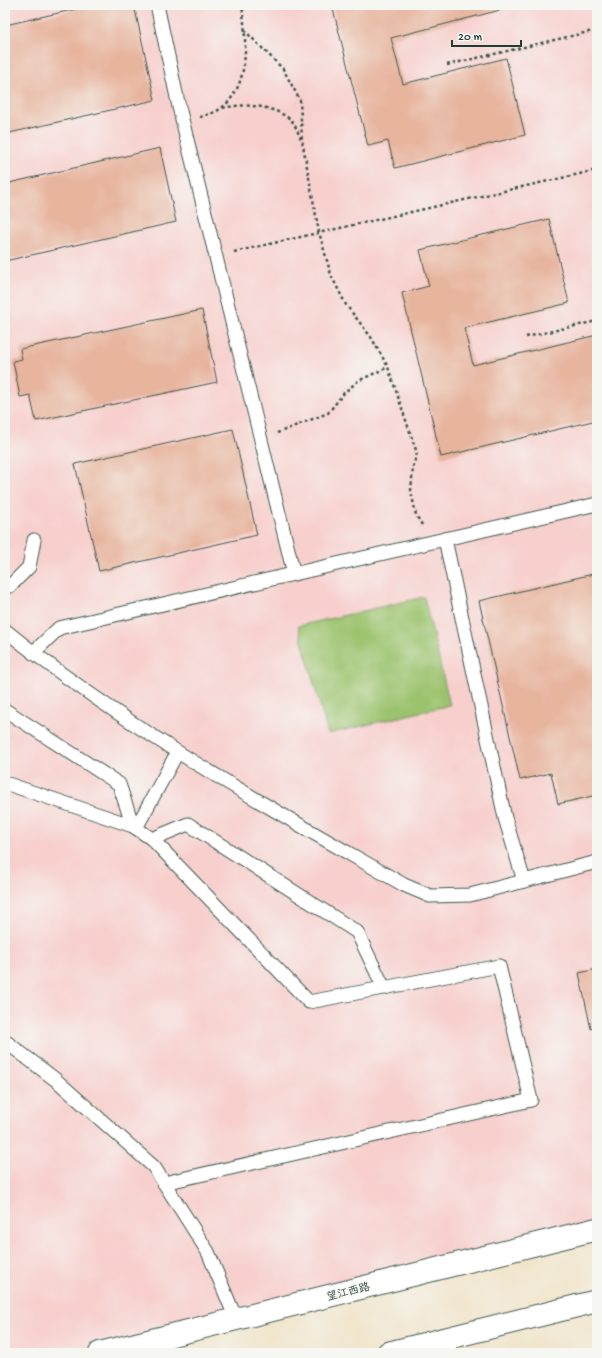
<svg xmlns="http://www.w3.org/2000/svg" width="602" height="1358" font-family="'Gochi Hand','LXGW WenKai TC',sans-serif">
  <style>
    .built { fill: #f7d0ce }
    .park { fill: #9bc26d; stroke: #5d8050 }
    .building { fill: #e7b49d }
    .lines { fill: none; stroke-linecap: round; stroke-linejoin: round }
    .lane-casing { stroke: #3e564b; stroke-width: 15 }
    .street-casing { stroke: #3e564b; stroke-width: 24 }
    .primary-casing { stroke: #3e564b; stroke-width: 24 }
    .path { stroke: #3e564b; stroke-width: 2.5; stroke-dasharray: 3 3; stroke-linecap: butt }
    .lane { stroke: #fff; stroke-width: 13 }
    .street { stroke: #fff; stroke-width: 22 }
    .primary { stroke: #fff; stroke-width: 22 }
    .labels { text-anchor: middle; stroke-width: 3; stroke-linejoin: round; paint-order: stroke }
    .street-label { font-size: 11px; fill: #1f3d34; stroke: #f6f6f2 }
  </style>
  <rect width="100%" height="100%" fill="#f6f6f2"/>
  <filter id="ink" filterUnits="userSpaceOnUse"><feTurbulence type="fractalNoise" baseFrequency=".025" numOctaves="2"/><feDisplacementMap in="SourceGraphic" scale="8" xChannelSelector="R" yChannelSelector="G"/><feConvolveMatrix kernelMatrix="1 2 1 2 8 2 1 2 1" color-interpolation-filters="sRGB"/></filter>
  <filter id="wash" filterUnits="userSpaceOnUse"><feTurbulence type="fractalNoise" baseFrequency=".012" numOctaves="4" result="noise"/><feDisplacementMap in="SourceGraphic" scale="16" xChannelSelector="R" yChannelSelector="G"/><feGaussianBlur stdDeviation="0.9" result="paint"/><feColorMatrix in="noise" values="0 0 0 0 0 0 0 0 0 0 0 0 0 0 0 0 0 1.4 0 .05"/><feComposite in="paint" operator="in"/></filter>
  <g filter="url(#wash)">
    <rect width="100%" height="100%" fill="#f1e5cc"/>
    <!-- built -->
    <polygon class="built" points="5,5 597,5 597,1229 100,1353 5,1353"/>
    <!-- park -->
    <polygon class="park" points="424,597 450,705 328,734 298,626"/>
    <g id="blocks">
      <!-- building -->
      <g class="building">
        <polygon points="94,5 134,5 155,100 5,134 5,25"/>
        <polygon points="332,5 520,5 391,38 403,84 506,58 525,135 395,168 388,141 368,146"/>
        <polygon points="160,148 176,222 5,261 5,184"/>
        <polygon points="549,219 569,303 464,328 473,365 597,335 597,420 441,457 402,293 429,286 420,250"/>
        <polygon points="202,310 217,382 36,421 30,395 20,397 13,361 22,359 20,349"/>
        <polygon points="233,429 257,535 99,571 75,464"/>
        <polygon points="597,573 597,795 558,804 551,773 520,780 479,601"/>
        <polygon points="597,969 597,1027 591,1029 579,973"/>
      </g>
    </g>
  </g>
  <g filter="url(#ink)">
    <use href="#blocks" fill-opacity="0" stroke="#3e564b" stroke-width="1"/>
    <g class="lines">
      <defs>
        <g id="lane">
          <polyline points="157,5 179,107 294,574"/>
          <polyline points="445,539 505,818 524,881"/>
          <polyline points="5,587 10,586 29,567 34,540"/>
          <path d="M 5,630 C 128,730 267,806 404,885 L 430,896 L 470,895 L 597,862"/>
          <polyline points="33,653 59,628 597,504"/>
          <polyline points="5,710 119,784 133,826"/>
          <polyline points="5,783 133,826 152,839 309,1002 499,966 531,1100 164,1183"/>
          <polyline points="136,828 177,753"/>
          <polyline points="152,839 188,824 357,932 384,988"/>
          <polyline points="5,1041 56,1080 154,1167 208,1252 236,1319"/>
        </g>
        <polyline id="street" points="443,1339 446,1353"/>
        <g id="primary">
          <polyline points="100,1353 597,1229"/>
          <polyline points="388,1353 597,1301"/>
        </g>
      </defs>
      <!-- lane casing -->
      <use href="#lane" class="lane-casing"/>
      <!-- street casing -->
      <use href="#street" class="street-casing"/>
      <!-- primary casing -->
      <use href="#primary" class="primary-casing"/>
      <!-- path -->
      <g class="path">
        <polyline points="244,30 283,69 300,100 302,140 319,232 331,275 346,305 371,337 388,367 417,453 413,467 411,491 416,515 422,525"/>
        <polyline points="447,65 597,30"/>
        <path d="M 223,108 C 244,103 273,105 291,120 C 295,124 298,133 301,139"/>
        <path d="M 200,117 C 207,115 217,112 223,107 C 251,83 246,38 242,5"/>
        <polyline points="234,252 597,170"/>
        <polyline points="526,337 597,321"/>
        <polyline points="277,433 328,413 344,393 358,381 388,367"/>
      </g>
      <!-- lane -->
      <use href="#lane" class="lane"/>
      <!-- street -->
      <use href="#street" class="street"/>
      <!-- primary -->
      <use href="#primary" class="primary"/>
    </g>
  </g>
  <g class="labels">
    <!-- street labels -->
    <g class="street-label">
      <text transform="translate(348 1291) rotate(-14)" y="4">望江西路</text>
    </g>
  </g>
  <!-- margin -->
  <rect width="602" height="1358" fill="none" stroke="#f6f6f2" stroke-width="20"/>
  <!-- scale -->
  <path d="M452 40v6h69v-6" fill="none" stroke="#1f3d34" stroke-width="2"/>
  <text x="458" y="40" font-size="12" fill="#1f3d34" stroke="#f6f6f2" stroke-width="3" paint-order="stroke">20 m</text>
</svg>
